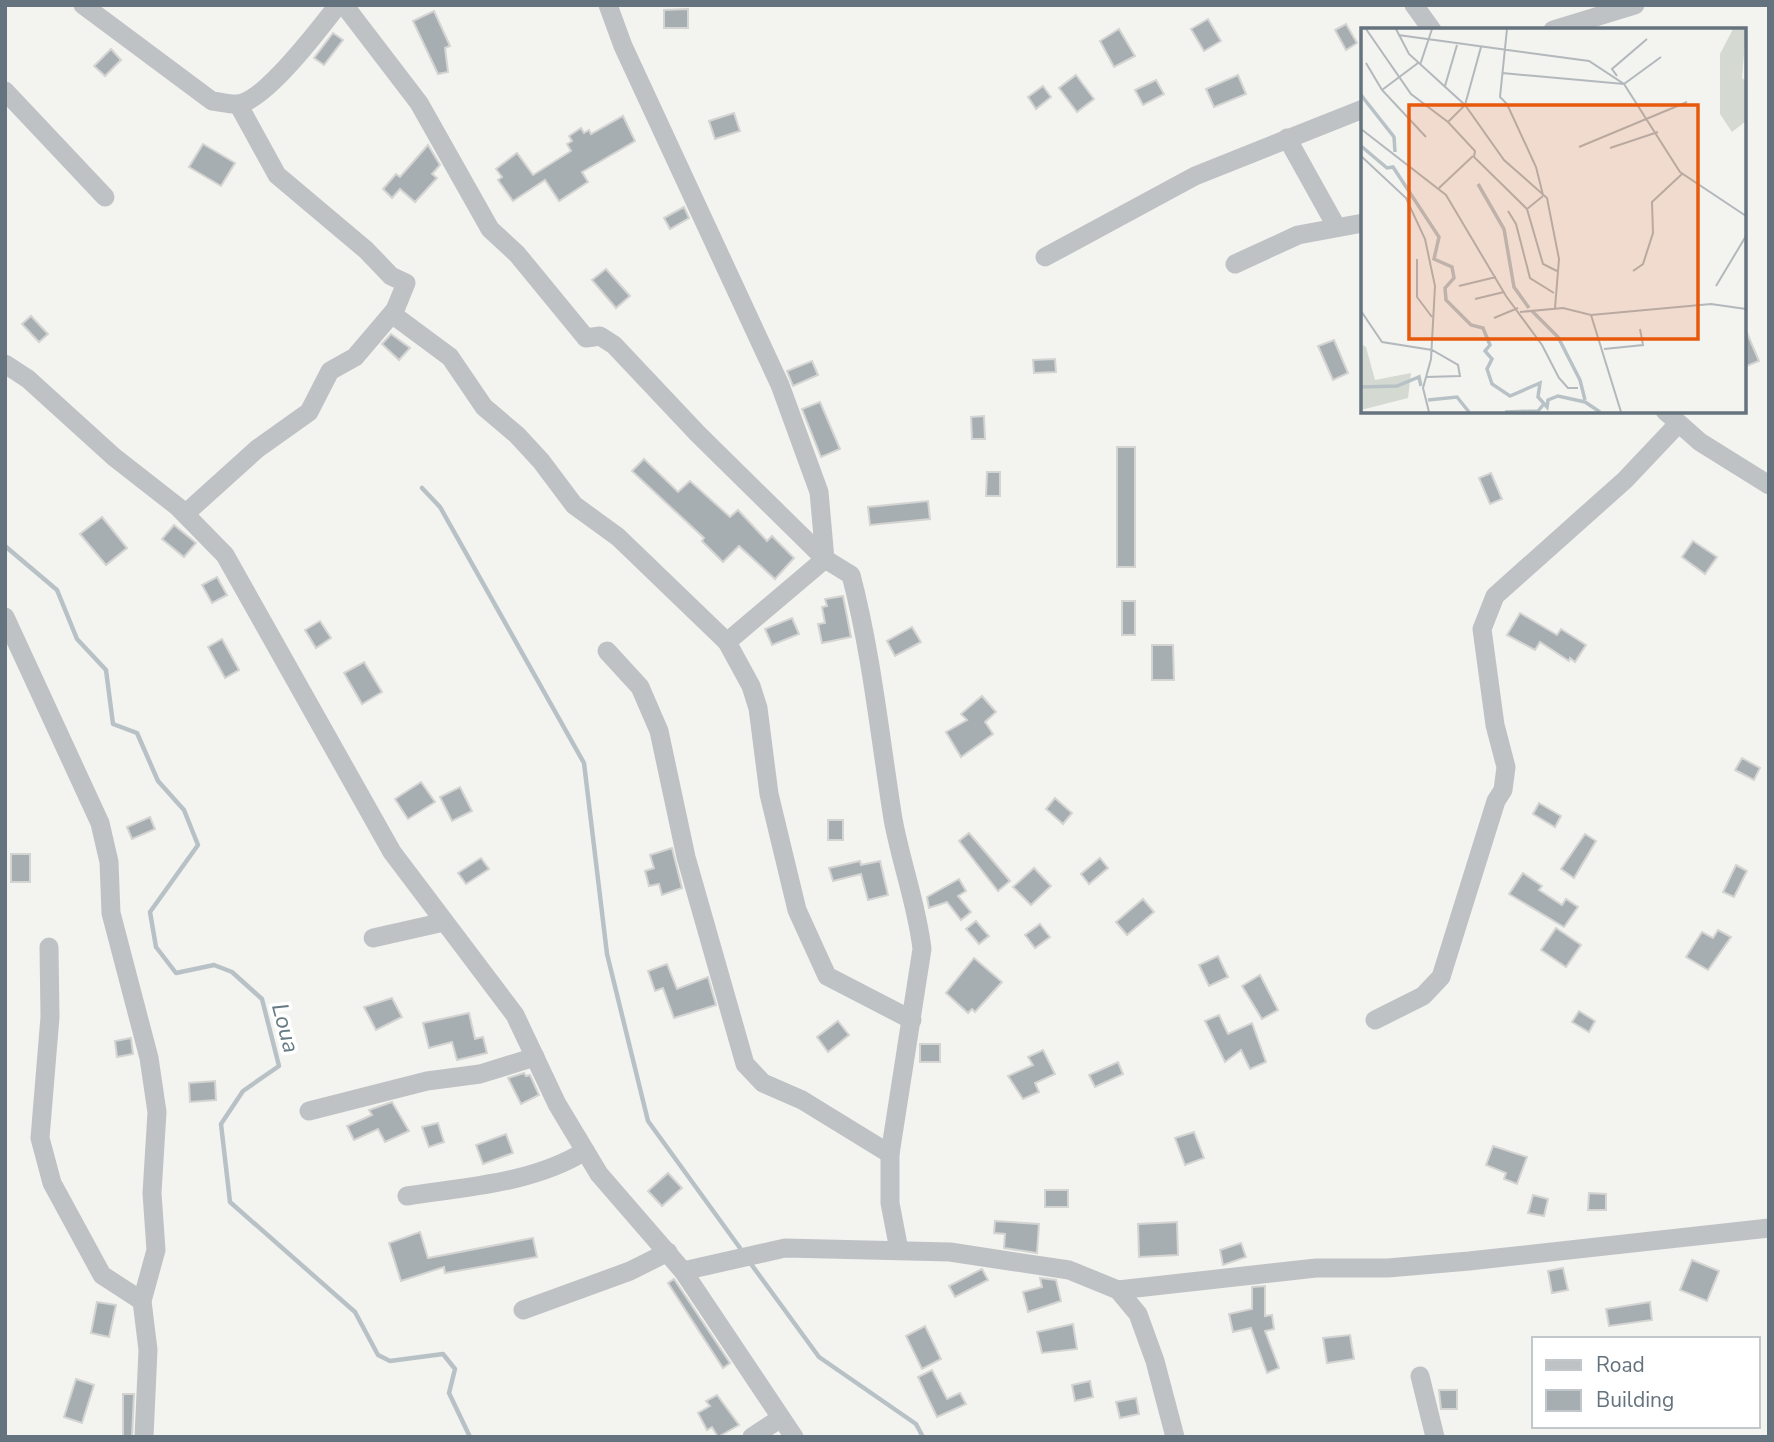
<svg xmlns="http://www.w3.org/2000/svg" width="1774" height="1442" font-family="'Nunito Sans',sans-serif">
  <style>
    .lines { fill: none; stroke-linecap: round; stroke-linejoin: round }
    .stream { stroke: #b8c2c6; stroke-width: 4.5 }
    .building { fill: #a7aeb2; stroke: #d4d4d2; stroke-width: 2 }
    .minor { stroke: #bfc2c5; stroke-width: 19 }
    .labels { text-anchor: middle; stroke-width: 7; stroke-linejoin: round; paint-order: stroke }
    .water-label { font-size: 23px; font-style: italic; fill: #657a82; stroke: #fff }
    .inset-river { fill: none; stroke: #b8c2c6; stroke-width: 3.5 }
    .inset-road { fill: none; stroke: #b2b8bb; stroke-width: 2 }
    .view { fill: #e8590c; fill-opacity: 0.15; stroke: #e8590c; stroke-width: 3.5 }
    .inset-edge { fill: none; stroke: #65737e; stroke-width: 3.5 }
  </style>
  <rect width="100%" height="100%" fill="#f3f3f0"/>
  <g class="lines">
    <!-- stream -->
    <g class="stream">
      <polyline points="422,488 440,507 584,763 607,954 648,1121 740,1248"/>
      <polyline points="5,546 57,590 77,639 106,670 113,724 137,733 158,781 184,810 198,845 150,912 156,947 176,973 214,965 232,972 262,999 279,1066 243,1091 221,1124 230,1202 355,1312 378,1355 390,1361 443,1354 455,1369 449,1393 470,1437"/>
      <polyline points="751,1264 819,1357 916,1424 923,1437"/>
    </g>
  </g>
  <!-- building -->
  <g class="building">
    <polygon points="688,9 688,28 664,28 664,10"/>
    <polygon points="434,11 450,46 445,48 448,72 438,74 413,21"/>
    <polygon points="1208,19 1221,41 1204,51 1191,29"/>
    <polygon points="1346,24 1357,43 1346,50 1335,30"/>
    <polygon points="1119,29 1135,56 1114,67 1100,41"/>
    <polygon points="333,33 343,40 324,65 314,58"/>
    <polygon points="111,49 121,60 105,76 94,66"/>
    <polygon points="1076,75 1094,99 1077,112 1059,88"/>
    <polygon points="1238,75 1246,94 1214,107 1206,89"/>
    <polygon points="1156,80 1164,94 1143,105 1135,90"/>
    <polygon points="1043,86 1051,97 1036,109 1028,97"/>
    <polygon points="734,113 740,131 715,139 709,121"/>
    <polygon points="623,116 635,141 582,172 588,182 559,201 545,180 513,201 498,180 502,177 496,169 517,153 533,175 571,151 567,144 572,141 569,136 581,128 584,133 589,130 591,134"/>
    <polygon points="203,144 235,163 221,186 189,167"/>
    <polygon points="428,145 440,165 432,174 437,178 415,202 400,189 392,198 383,189 396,174 400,177"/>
    <polygon points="684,207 689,218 670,229 664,218"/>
    <polygon points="606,269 630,296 616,308 592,280"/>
    <polygon points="31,316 48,334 39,342 22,324"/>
    <polygon points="1744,326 1759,361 1744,367"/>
    <polygon points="391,334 410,348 399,360 382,344"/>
    <polygon points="1334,340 1348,373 1333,380 1318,346"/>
    <polygon points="1055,359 1056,372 1034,373 1033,360"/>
    <polygon points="812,361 818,375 793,386 787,371"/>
    <polygon points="820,402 840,449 821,457 802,409"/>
    <polygon points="984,416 985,439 972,439 971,417"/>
    <rect x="1117" y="447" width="18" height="120"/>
    <polygon points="644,459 678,492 690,481 730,517 738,510 767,541 772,536 794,558 775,579 739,546 723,562 702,541 704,538 632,471"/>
    <polygon points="987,472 1000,472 1000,496 986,496"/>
    <polygon points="1491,473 1502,499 1490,504 1479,478"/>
    <polygon points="928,501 930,519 870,525 868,507"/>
    <polygon points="102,517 127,548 106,565 80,534"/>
    <polygon points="174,525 196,543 184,557 162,539"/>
    <polygon points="1693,541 1717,557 1705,574 1682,557"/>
    <polygon points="217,577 227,595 212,603 202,585"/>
    <polygon points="843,596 851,637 822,643 818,624 825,623 822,607 827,606 825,599"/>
    <rect x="1122" y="601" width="13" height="34"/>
    <polygon points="1520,613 1557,635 1561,629 1586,645 1575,662 1570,658 1569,661 1540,642 1535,650 1507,635"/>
    <polygon points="792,618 799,634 772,645 765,629"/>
    <polygon points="320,621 331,638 316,648 305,630"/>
    <polygon points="912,627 921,642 895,656 887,641"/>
    <polygon points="222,639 239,670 225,678 208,647"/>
    <polygon points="1152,645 1173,645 1174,680 1152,680"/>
    <polygon points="364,662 382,692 362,704 344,673"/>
    <polygon points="982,696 996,712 985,722 993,734 961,757 946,732 967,720 961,714"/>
    <polygon points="1742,758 1760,768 1754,780 1735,770"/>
    <polygon points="421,782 435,802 408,819 395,799"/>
    <polygon points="460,787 472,811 452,821 440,797"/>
    <polygon points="1055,798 1072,813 1063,824 1046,809"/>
    <polygon points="1539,803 1561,816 1555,827 1533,814"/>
    <polygon points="150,817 155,829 132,839 127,827"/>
    <rect x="828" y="820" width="15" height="20"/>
    <polygon points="969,833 1010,881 998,891 959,841"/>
    <polygon points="1585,834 1596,841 1574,878 1561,869"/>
    <polygon points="672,848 682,888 662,895 659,884 649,886 645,871 654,868 650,855"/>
    <rect x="11" y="854" width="19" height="28"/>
    <polygon points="481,858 489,869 466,884 458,873"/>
    <polygon points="1100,858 1108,868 1089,884 1081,874"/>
    <polygon points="860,861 861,865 880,861 888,895 868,900 861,874 833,881 829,868"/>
    <polygon points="1736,865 1747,871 1734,897 1723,892"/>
    <polygon points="1034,868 1051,886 1031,905 1013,887"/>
    <polygon points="1523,873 1542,886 1539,890 1562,905 1566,899 1578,907 1564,927 1509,894"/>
    <polygon points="959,879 966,891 958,896 971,912 961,920 947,902 929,908 927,897"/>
    <polygon points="1143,899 1154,912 1127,935 1116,922"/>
    <polygon points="976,921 989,936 979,944 966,929"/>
    <polygon points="1040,924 1050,937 1035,948 1025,935"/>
    <polygon points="1556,928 1581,945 1566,967 1541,950"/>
    <polygon points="1718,930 1731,937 1708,970 1686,957 1702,932 1713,938"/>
    <polygon points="1218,956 1228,977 1209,986 1199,965"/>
    <polygon points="974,958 1002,982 975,1012 972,1009 968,1013 946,993"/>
    <polygon points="667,964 677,989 708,977 716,1005 674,1018 663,988 655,991 648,971"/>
    <polygon points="1260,975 1278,1010 1262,1019 1242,986"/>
    <polygon points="392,998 402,1017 376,1030 364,1007"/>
    <polygon points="1579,1011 1595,1021 1589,1032 1572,1022"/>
    <polygon points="469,1013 475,1039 483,1037 487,1053 457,1060 452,1042 429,1048 423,1023"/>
    <polygon points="1219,1015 1228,1034 1252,1023 1266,1062 1250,1069 1241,1050 1225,1062 1205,1021"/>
    <polygon points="838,1021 849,1035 828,1052 817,1037"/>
    <polygon points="131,1038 133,1054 117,1057 115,1041"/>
    <rect x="920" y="1044" width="20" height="18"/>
    <polygon points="1043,1050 1055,1074 1035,1083 1039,1092 1023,1099 1008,1076 1033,1065 1028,1057"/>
    <polygon points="1118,1062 1123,1074 1095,1087 1089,1075"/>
    <polygon points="524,1073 526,1076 530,1075 539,1095 521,1104 508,1078"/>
    <polygon points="215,1081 216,1100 190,1102 189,1083"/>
    <polygon points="392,1102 409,1131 385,1142 378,1129 354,1140 347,1126 372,1115 369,1110"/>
    <polygon points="438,1123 444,1142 429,1147 422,1127"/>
    <polygon points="1194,1132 1204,1158 1185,1165 1175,1138"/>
    <polygon points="506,1134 513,1153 483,1164 476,1145"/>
    <polygon points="1493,1146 1527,1157 1517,1184 1504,1179 1506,1173 1486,1165"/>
    <polygon points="668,1173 682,1188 662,1206 648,1191"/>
    <rect x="1045" y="1190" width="23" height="17"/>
    <polygon points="1589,1193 1606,1194 1606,1210 1588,1210"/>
    <polygon points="1533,1195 1548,1199 1544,1216 1528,1213"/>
    <polygon points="995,1221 1039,1224 1037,1253 1004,1248 1005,1234 994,1233"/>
    <polygon points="1177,1222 1178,1255 1139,1257 1138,1224"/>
    <polygon points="420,1232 428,1258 533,1238 537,1257 445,1273 444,1267 401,1281 389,1243"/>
    <polygon points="1241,1243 1246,1257 1223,1265 1220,1250"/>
    <polygon points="1692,1260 1719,1271 1707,1301 1680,1290"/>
    <polygon points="1563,1268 1568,1290 1552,1293 1548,1271"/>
    <polygon points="982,1269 988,1280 955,1297 949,1286"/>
    <polygon points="1040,1278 1056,1280 1061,1301 1028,1312 1023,1292 1042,1287"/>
    <polygon points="674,1279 730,1363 723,1368 668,1283"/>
    <polygon points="1265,1286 1265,1316 1272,1315 1274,1329 1265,1331 1279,1368 1267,1373 1251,1328 1233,1332 1229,1314 1252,1309 1252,1287"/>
    <polygon points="97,1302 116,1305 109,1337 91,1333"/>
    <polygon points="1650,1302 1652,1320 1609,1326 1606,1309"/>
    <polygon points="1073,1324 1077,1349 1042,1353 1037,1332"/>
    <polygon points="925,1326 941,1359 922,1369 906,1336"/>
    <polygon points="1350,1335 1354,1359 1327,1363 1323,1338"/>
    <polygon points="932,1370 947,1399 960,1393 966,1404 937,1417 918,1377"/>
    <polygon points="76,1379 94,1385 82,1423 64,1417"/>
    <polygon points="1090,1381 1093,1397 1075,1401 1072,1385"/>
    <polygon points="1439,1390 1457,1390 1457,1409 1441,1409"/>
    <polygon points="123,1394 134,1394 132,1437 123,1437"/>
    <polygon points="717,1395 739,1425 718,1437 712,1427 707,1430 698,1413 710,1406 706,1401"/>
    <polygon points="1136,1398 1139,1414 1120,1418 1116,1402"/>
  </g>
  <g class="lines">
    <!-- minor -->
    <g class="minor">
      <path d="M 83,5 L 212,101 C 221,102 231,105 239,104 C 267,99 320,28 338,5"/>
      <path d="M 344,5 L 419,103 L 490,229 L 517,254 L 586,338 L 600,336 L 614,345 L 698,434 L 825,559 L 851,575 C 872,655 880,738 893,819 C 901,863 917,905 922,949 L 890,1154 L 890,1203 L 899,1250"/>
      <polyline points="608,5 623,46 780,385 819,492 825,559"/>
      <polyline points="1414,5 1432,30"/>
      <polyline points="1553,30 1635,5"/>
      <polyline points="5,91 105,197"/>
      <polyline points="238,104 277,175 366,250 391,276 406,283 395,310 396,317 450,357 484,407 517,435 541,461 574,505 618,537 727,642"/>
      <polyline points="1287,138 1336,226"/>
      <polyline points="1045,257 1195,176 1363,109"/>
      <polyline points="1235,264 1298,235 1363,223"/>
      <polyline points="5,364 28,379 114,457 178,507 225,555 392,852 515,1015 557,1104 599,1174 683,1271 794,1437"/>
      <polyline points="1665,411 1700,442 1769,485"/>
      <polyline points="185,514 257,449 309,412 330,371 355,357 395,310"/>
      <polyline points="825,559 727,642 751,686 758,708 769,794 797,910 827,976 912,1020"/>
      <polyline points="5,617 100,823 109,862 111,913 149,1058 157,1112 152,1193 156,1250 142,1301 148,1350 144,1437"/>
      <polyline points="607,651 640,687 659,731 686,857 745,1064 763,1083 802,1100 890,1154"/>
      <polyline points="373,938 444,922"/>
      <polyline points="49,947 50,1017 40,1138 52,1183 102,1275 142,1301"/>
      <polyline points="1375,1020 1423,996 1441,977 1496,801 1503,790 1506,767 1495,725 1482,629 1495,596 1625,480 1678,424"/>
      <polyline points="309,1111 427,1081 480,1074 535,1057"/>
      <path d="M 407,1196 C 466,1187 534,1183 585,1151"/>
      <polyline points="683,1271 785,1248 950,1252 1069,1270 1118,1290 1316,1268 1388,1268 1469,1261 1769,1228"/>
      <polyline points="1118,1290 1138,1314 1155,1361 1175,1437"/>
      <polyline points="523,1310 630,1271 668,1252"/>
      <polyline points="1420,1376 1435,1437"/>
      <polyline points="752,1437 781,1418"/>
    </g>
  </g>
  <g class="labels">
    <!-- water labels -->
    <g class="water-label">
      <text transform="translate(286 1028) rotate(75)" y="8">Loua</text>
    </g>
  </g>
  <!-- overview -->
  <g transform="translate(1361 28)">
    <rect width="385" height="385" fill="#f3f3f0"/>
    <path d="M 372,1 L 385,1 L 381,50 L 385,53 L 385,93 L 371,104 L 359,86 L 359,26 ZM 0,316 L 5,319 L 14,352 L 50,345 L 47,370 L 0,382 Z" fill="#d4dad1"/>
    <path class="inset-river" d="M 0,67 L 33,109 L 34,124M 0,118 L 26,140 L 32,139 L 78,209 L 73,231 L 91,239 L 93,250 L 84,260 L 85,272 L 110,297 L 122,300 L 129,317 L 124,323 L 131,331 L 126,341 L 131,356 L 149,368 L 179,355 L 177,369 L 186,379 L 187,372 L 197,368 L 224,374 L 239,384M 117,156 L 143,201 L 153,259 L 168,280M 171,283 L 197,309 L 219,352 L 224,372M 0,359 L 36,358 L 58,349 L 60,358M 67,372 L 96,369 L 108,384M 144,384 L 177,383 L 182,377"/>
    <path class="inset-road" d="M 5,1 L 50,66 L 87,94 L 114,123 L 113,129 L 166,181M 35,1 L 48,26 L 104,77 L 143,132 L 186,170 L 198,231 L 194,280M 146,1 L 139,69 L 146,76 L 175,139 L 182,167M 37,7 L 228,33 L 263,56 L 319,144 L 385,188M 5,35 L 21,62 L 65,109M 59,37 L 71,1M 141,45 L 263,56 L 300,29M 256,48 L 251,41 L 286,11M 84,58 L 96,17M 21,62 L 57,35M 87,94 L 104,77 L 120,19M 0,101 L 85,167 L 145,268 L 181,317 L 198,350 L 207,360 L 217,360M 218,119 L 326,74M 249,120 L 297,104M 0,128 L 45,170 L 64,211 L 74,258 L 70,331 L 62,360 L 68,384M 78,160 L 112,128M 182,168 L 166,181 L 182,236 L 196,243M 147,183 L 155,196 L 169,250 L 193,265M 56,231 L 56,269 L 71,289M 272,243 L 282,236 L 292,205 L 291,174 L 321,146M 98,258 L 135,249M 355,258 L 385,208M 114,271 L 143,264M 0,283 L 21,314 L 71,322 L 97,337 L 99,348 L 65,349M 159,284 L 202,280 L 230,287 L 350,276 L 385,281M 230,287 L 260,384M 133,290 L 157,280M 243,321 L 282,317 L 279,301"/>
    <path class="view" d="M 48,77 L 337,77 L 337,311 L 48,311 Z"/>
    <rect width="385" height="385" class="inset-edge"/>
  </g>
  <!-- border -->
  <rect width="1774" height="1442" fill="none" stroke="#65737e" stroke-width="14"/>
  <!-- legend -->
  <rect x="1532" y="1337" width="228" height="91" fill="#ffffff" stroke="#c1c7cb" stroke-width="2"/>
  <rect x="1546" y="1360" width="35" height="10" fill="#bfc2c5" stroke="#c1c7cb" stroke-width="2"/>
  <text x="1596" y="1372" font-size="21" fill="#65737e">Road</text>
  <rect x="1546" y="1390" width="35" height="21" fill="#a7aeb2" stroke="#c1c7cb" stroke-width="2"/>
  <text x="1596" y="1407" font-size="21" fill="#65737e">Building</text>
</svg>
